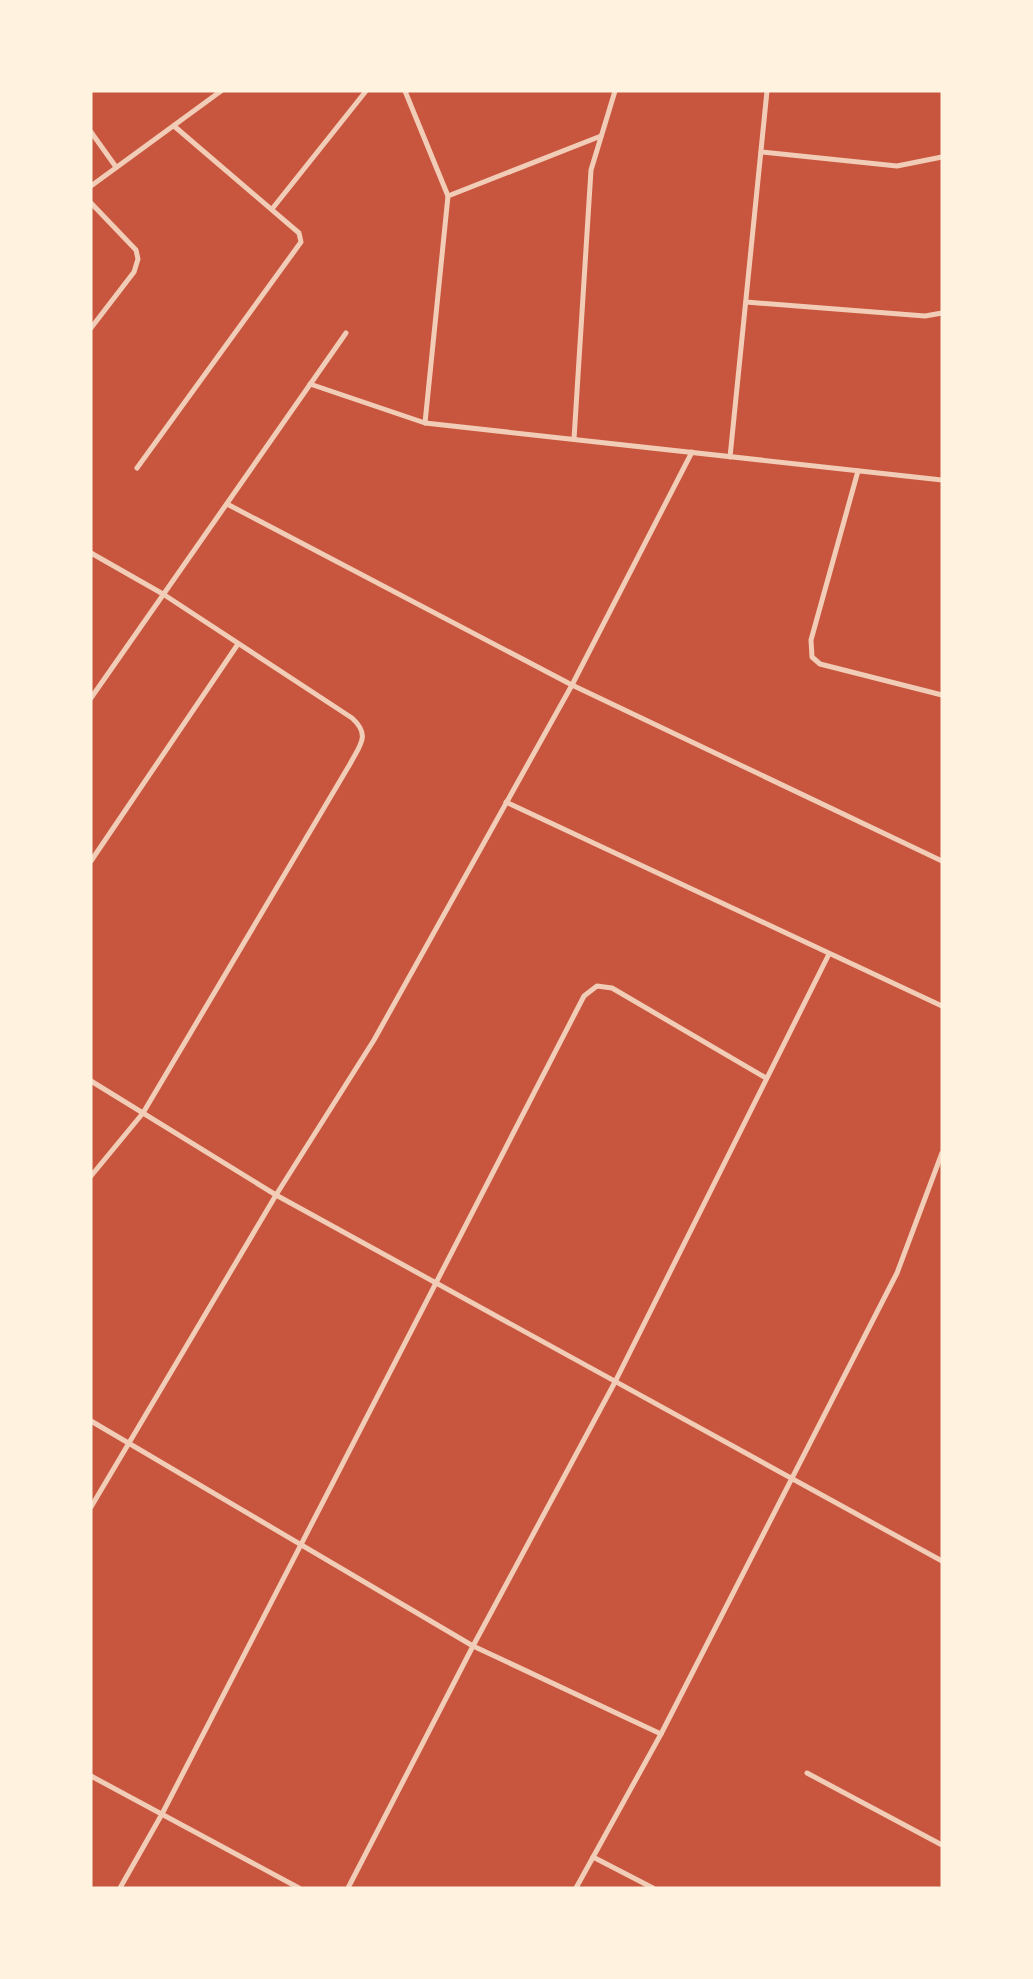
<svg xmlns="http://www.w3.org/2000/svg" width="1033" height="1979" font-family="Manrope,sans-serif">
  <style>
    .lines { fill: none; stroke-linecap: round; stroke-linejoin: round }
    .minor { stroke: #f1ccb7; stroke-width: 5 }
  </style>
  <rect width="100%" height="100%" fill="#c8553d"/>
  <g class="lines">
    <!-- minor -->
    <g class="minor">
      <polyline points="405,91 448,196"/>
      <polyline points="91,132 116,167"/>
      <polyline points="761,152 897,166 942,157"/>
      <polyline points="91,186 221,91"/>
      <polyline points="91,203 136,250 138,259 134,272 91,328"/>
      <polyline points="272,209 366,91"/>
      <polyline points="746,302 925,316 942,313"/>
      <polyline points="310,384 425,423 942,480"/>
      <polyline points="425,423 448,196 601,136"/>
      <polyline points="574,439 591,170 615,91"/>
      <polyline points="730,457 767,91"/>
      <polyline points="137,468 301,242 299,233 174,126"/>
      <polyline points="858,471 811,640 812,657 820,664 942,695"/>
      <polyline points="227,504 572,685 942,861"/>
      <path d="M 91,553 L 163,594 L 352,718 C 371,735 360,745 350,764 L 143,1113 L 91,1176"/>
      <polyline points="91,698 346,333"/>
      <polyline points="506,802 942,1006"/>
      <polyline points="91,861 238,644"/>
      <polyline points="91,1081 276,1195 942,1561"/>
      <polyline points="91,1421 473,1646 661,1734"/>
      <polyline points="91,1507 276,1195 374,1040 572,685 692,452"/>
      <polyline points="807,1773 942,1845"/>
      <polyline points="91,1776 299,1888"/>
      <polyline points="593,1857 653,1888"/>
      <polyline points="120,1888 162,1814 584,996 597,986 612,988 766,1078"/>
      <polyline points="348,1888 473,1646 615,1382 829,954"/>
      <polyline points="576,1888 661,1734 897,1273 942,1153"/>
    </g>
  </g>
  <!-- border -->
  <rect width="1033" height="1979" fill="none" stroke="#fff3e0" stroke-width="185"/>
</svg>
